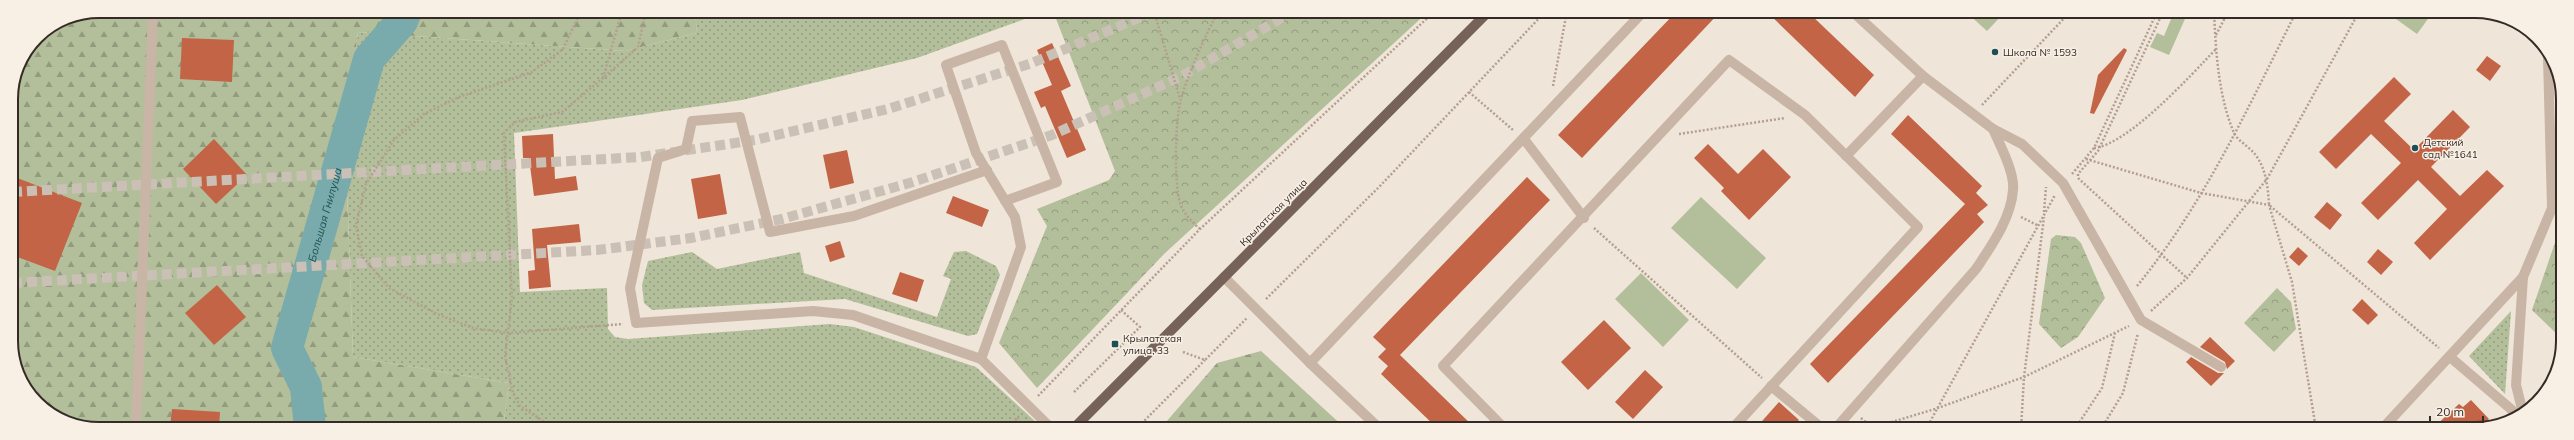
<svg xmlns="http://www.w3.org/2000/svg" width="2574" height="440" font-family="Mulish,sans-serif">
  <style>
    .grass { fill: url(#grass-dots) }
    .forest { fill: url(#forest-firs) }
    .park { fill: url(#park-crowns) }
    .pitch { fill: #b2bf9a }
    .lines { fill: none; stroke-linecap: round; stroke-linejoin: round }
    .river { stroke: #79aaac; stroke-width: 32 }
    .building { fill: #c26445 }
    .major-tunnel { stroke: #cac0b5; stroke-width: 10; stroke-dasharray: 10 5; stroke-linecap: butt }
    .path { stroke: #b39f90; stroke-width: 2.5; stroke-dasharray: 2 2; stroke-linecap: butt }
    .minor { stroke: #c8b5a6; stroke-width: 10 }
    .major { stroke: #766258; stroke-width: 10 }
    .poi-dot { fill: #1d5054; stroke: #f8efe5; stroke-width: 1.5 }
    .labels { text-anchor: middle; stroke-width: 3; stroke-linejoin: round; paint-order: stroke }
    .poi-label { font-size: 10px; fill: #342b26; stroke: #f8efe5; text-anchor: start }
    .street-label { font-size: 10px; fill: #342b26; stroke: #f8efe5 }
    .water-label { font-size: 11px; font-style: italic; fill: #1d5054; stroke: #f8efe5 }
    .rim { fill: none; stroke: #342b26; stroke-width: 2 }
  </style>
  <defs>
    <pattern id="grass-dots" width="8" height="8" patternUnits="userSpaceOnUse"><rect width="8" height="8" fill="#b2bf9a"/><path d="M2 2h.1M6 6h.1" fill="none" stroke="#929b7d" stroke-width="1.8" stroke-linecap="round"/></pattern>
    <pattern id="forest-firs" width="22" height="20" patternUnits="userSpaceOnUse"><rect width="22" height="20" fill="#b2bf9a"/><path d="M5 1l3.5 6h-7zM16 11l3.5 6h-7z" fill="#929b7d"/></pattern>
    <pattern id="park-crowns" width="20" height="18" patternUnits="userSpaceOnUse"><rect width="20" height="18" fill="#b2bf9a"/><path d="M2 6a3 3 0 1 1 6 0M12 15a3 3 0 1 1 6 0" fill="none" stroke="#929b7d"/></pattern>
  </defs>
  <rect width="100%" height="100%" fill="#f0e5d9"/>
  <!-- grass -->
  <g class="grass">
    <polygon points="695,11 1047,11 917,58 742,100 514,133 520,292 607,288 608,329 615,337 628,339 830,324 854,327 976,367 1036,422 1037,429 503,428 509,383 353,357 345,130 358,32 625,51 697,33"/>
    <polygon points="966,251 996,266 1000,275 977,334 968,336 845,299 652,310 644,303 642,285 648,261 692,252 717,269 800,252 804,273 937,317 951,279 943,276 954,252"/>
    <polygon points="2511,311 2505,394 2469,356"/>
  </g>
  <!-- forest -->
  <g class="forest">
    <polygon points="99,11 695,11 697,33 625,51 358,32 345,130 353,357 509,383 503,428 87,428 37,403 13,359 11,99 18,65 37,37 65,18"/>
    <polygon points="1261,351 1346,429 1160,429 1217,363"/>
  </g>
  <!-- park -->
  <g class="park">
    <polygon points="1053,11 1429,11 1164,254 1037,388 999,343 1047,226 1037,209 1109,180 1115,171"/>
    <polygon points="2562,222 2562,339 2532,310"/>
    <polygon points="2056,235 2075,237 2081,243 2105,298 2078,337 2061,348 2039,324 2051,239"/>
    <polygon points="2277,288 2291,302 2296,329 2274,352 2244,323"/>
  </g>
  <!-- pitch -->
  <g class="pitch">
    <polygon points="1966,12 2005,12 1987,31"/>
    <polygon points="2174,12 2188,12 2169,55 2150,47 2157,33 2164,36"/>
    <polygon points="2402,12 2433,12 2417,34 2396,19"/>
    <polygon points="1701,197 1766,258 1737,289 1671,228"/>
    <polygon points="1641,273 1689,320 1663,347 1615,299"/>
  </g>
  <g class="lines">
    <!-- river -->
    <path class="river" id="s1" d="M 310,428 L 306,387 L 287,348 L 369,59 L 402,21 L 406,11"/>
  </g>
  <!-- building -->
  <g class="building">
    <polygon points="1676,12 1720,12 1582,158 1558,135"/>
    <polygon points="1767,12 1808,12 1874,75 1855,97"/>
    <polygon points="182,38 234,40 232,82 180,79"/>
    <polygon points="1052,43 1071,86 1061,91 1086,150 1067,158 1045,106 1041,108 1034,92 1052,85 1037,50"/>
    <polygon points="2124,48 2127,50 2094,114 2090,113 2098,75"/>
    <polygon points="2487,56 2501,66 2490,81 2476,70"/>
    <polygon points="2394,77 2411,94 2384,121 2414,150 2453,110 2470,127 2431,167 2460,196 2487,170 2504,186 2430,260 2414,243 2447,209 2418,180 2378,220 2361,203 2401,163 2371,134 2336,169 2319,152"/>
    <polygon points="1908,115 1982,186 1976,193 1988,205 1977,214 1984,222 1828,383 1810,364 1965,204 1891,134"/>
    <polygon points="553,134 555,179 576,176 578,190 534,196 529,158 523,158 522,136"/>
    <polygon points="214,139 247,175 216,204 183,169"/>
    <polygon points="1708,144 1738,174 1763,149 1791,177 1749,220 1721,191 1724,188 1694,158"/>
    <polygon points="847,150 854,183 830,189 823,155"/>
    <polygon points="720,174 727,214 698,219 691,179"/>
    <polygon points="12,176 82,203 55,271 12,255"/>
    <polygon points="1527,177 1550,200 1400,355 1476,429 1438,429 1381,374 1388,366 1378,357 1386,349 1373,337"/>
    <polygon points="953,196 989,210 982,227 946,213"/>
    <polygon points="2327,202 2342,215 2330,230 2314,217"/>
    <polygon points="579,224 581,242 547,245 551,287 529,289 528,271 535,270 532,229"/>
    <polygon points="840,241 845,257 830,262 825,246"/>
    <polygon points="2298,247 2308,256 2299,266 2289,257"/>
    <polygon points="2378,249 2393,262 2381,275 2367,262"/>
    <polygon points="900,272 924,280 917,302 892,294"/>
    <polygon points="217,285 246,317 214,345 185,313"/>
    <polygon points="2362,299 2378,315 2368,325 2352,310"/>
    <polygon points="1604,320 1631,348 1588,390 1561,362"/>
    <polygon points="2210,337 2235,361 2227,369 2225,362 2200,347"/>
    <polygon points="2191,357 2218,373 2224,373 2211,386 2186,362"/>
    <polygon points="1645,370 1663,387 1633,419 1615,402"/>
    <polygon points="2471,400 2489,419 2478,428 2432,429 2459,404 2463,407"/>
    <polygon points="1779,402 1799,420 1791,429 1755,429"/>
    <polygon points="172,409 220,412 219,428 170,428"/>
  </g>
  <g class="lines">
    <!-- major-tunnel -->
    <g class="major-tunnel">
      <polyline points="12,192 641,157 755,140 888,109 1032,63 1155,11"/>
      <polyline points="12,283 597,250 691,238 782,219 913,182 1052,135 1180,77 1294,11"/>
    </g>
    <!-- path -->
    <g class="path">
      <polyline points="581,11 563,49 532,72 459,97 424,114 394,140 366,184 356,225 362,256 389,288 437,314 473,328 508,333 623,324"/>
      <polyline points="1154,11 1180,99"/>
      <polyline points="2163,12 2098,151 2078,174 2078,178 2187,278"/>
      <path d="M 2214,12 C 2216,52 2218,95 2234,133 C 2238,141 2248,146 2254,153 C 2266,167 2268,187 2269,205 L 2439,348"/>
      <polyline points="2216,35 2228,12"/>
      <polyline points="603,78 622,11"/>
      <polyline points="1553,86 1567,11"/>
      <polyline points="1469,92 1513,130"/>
      <polyline points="1982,105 2070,12"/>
      <polyline points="1679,134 1785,118"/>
      <path d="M 2094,148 C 2129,144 2191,75 2216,49"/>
      <polyline points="2086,159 2201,193 2269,205 2292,282 2316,429"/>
      <polyline points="2072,174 2094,148 2157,12"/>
      <polyline points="2044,212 2046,187"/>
      <polyline points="2021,217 2039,226"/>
      <polyline points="1594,228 1762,378"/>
      <path d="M 1200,229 C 1192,222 1183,213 1180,203 C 1174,182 1175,120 1181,99 C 1187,77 1207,30 1219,11"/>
      <path d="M 2137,286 C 2204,204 2249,106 2296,12"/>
      <polyline points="1266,299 1380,186 1546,11"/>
      <polyline points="2533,310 2562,313"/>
      <polyline points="2151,311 2187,278 2267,179 2359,12"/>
      <polyline points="1183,352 1205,360 1247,318"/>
      <polyline points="1074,392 1140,327 1121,310"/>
      <polyline points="1038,396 1200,229 1435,11"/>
      <polyline points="1861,418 1872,428"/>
      <polyline points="554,428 520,406 513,393 505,356 512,298 504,133 515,122 562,112 603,78 638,47 646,11"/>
      <polyline points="1872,428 1935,409 2024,377 2129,326"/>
      <polyline points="1007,429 1019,416"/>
      <polyline points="1136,429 1205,360"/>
      <polyline points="1926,429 2055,195"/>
      <polyline points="2021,429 2024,377 2044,217"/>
      <polyline points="2075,429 2102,388 2115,333"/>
      <polyline points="2101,429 2123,393 2138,333"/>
    </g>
    <!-- minor -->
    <g class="minor">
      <polyline points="1853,12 1923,76 1993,129 2022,144 2063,183 2141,320 2221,367"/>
      <polyline points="1524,139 1584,218"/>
      <polyline points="1846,156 1923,76"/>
      <polyline points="987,170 854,216 770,232 740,117 692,121 686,149 658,158 630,288 636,323 813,311 853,315 981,359 1052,429"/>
      <polyline points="1224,277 1310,363 1380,429"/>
      <polyline points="2450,357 2519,416"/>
      <polyline points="981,359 1021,247 1015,217 976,153 946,65 1002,45 1057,182 1005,201"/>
      <polyline points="1310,363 1643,12"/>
      <polyline points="1771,386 1823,429"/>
      <polyline points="2523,413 2516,385 2523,277 2552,208 2548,58"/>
      <polyline points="136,428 153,11"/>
      <polyline points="1505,429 1443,366 1729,60 1805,115 1918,227 1732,429"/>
      <path d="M 1835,429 L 1976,269 C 1991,246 2011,219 2013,190 C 2015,173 2000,145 1993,129"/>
      <polyline points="2382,429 2523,277"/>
    </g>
    <!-- major -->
    <polyline class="major" points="1073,429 1489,11"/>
  </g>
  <!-- markers -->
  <g class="poi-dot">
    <circle cx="1995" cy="52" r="4"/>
    <circle cx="2415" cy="148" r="4"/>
    <rect x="1111" y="340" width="8" height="8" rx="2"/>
  </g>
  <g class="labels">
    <!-- poi labels -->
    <g class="poi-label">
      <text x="2003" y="56">Школа № 1593</text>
      <text x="2423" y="146">Детский<tspan x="2423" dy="12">сад №1641</tspan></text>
      <text x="1123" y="342">Крылатская<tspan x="1123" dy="12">улица, 33</tspan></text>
    </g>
    <!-- street labels -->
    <g class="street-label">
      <text transform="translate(1273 212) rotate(-45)" y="4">Крылатская улица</text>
    </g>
    <!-- water labels -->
    <g class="water-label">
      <text dy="4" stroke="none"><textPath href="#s1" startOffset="223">Большая Гнилуша</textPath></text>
    </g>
  </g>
  <!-- crop -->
  <path d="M0 0H2574V440H0ZM99 18H2475A81 81 0 0 1 2556 99V341A81 81 0 0 1 2475 422H99A81 81 0 0 1 18 341V99A81 81 0 0 1 99 18Z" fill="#f8efe5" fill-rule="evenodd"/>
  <path class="rim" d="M99 18H2475A81 81 0 0 1 2556 99V341A81 81 0 0 1 2475 422H99A81 81 0 0 1 18 341V99A81 81 0 0 1 99 18Z"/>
  <!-- scale -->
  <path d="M2430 416v6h53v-6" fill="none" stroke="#342b26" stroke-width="2"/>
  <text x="2436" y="416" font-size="12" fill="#342b26" stroke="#f8efe5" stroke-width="3" paint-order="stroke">20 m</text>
</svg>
